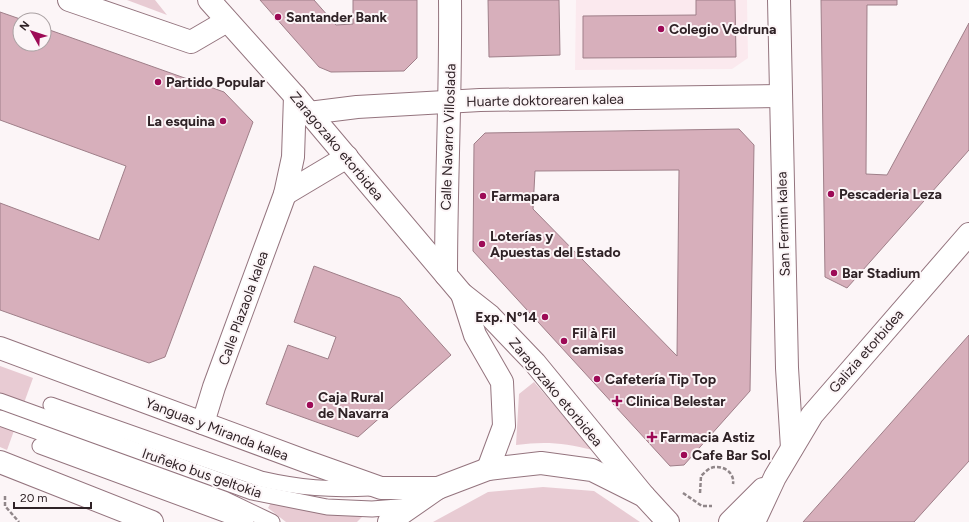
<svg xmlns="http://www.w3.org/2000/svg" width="969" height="522" font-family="Figtree,sans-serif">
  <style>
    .built { fill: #fbe9ee }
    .green { fill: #e8cbd3 }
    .building { fill: #d7afbb; stroke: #9f7f89; fill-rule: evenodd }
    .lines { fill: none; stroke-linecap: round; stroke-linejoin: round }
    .lane-casing { stroke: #94747e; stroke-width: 17 }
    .street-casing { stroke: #94747e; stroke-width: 24 }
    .secondary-casing { stroke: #94747e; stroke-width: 24 }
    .path { stroke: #908689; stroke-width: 2.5; stroke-dasharray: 4 2; stroke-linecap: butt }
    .lane { stroke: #fff; stroke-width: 15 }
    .street { stroke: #fff; stroke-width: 22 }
    .secondary { stroke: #fff; stroke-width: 22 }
    .poi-dot { fill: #9d0a56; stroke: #fcf5f7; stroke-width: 1.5 }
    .labels { text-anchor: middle; stroke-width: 4; stroke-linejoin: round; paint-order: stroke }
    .poi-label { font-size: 14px; font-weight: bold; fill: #2f2226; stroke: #fcf5f7; text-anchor: start }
    .street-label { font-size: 14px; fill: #2f2226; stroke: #fcf5f7 }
  </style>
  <rect width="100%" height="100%" fill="#fcf5f7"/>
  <!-- built -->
  <polygon class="built" points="576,0 747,0 748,58 732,69 575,70"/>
  <!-- green -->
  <g class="green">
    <polygon points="127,0 155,0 167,15"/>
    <polygon points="0,366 33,378 7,450 0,447"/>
    <path d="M 534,382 L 593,450 C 564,443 546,441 516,445 L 519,394 Z"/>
    <polygon points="543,487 594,491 640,522 433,522 488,492"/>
    <polygon points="272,501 366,513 357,522 286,522 268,508"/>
  </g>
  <!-- building -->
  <g class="building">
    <polygon points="260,0 314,0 336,25 353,24 353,0 417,0 417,58 404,71 331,72 319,67"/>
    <polygon points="488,0 559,0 560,55 489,57"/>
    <polygon points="696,0 735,0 736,57 583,58 583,16 696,15"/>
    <polygon points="821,0 897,0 897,5 867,5 866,174 887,175 969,23 969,150 847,288 825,277"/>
    <polygon points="0,12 23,20 20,20 20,44 44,44 44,28 224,92 253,122 165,357 149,363 0,310 0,203 99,240 126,166 0,120"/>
    <path d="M 739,129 L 754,145 L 750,391 L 684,465 L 670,466 L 473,251 L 474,144 L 485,133 ZM 679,170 L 677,356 L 533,209 L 535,171 Z"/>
    <polygon points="314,266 400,298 451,355 358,437 266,404 288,345 328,359 336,337 294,322"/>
    <polygon points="969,335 969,461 914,522 803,522"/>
  </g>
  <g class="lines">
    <defs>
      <g id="lane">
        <polyline points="0,401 252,492 327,507 372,509 411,506"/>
        <path d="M 51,405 L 261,479 C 300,488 330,490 370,488"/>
        <polyline points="0,418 224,499 272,522"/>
        <polyline points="40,446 246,522"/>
      </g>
      <g id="street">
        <polyline points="69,0 191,42 227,21"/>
        <polyline points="779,0 787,368 792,448"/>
        <polyline points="309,113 357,107 480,100 781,96"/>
        <polyline points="285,194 347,157"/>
        <path d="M 446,275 C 446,183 451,92 450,0"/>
        <polyline points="203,423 214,387 285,194 293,157 295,96"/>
      </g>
      <g id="secondary">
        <polyline points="209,0 295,96 462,294 490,316 535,363 644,496"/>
        <polyline points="462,294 475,335 502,382 504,426 488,469"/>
        <polyline points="0,348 305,461 381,488 438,488"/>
        <polyline points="0,462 152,522"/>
        <polyline points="389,522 438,488 488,469 541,463 592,470 644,496 668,522"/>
        <polyline points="730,522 763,489"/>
        <polyline points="754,522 775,477 812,415 969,234"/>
      </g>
    </defs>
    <!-- lane casing -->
    <use href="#lane" class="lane-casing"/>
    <!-- street casing -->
    <use href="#street" class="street-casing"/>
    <!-- secondary casing -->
    <use href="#secondary" class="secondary-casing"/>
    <!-- path -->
    <g class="path">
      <polyline points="683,493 702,506 712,506"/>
      <path d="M 700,493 L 701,476 C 704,473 708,469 711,468 C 722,464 735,472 733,484"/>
      <polyline points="5,496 5,506 19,522"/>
    </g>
    <!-- lane -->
    <use href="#lane" class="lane"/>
    <!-- street -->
    <use href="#street" class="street"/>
    <!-- secondary -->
    <use href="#secondary" class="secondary"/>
  </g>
  <!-- markers -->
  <g class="poi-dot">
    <circle cx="278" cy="17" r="4"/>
    <circle cx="661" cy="29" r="4"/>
    <circle cx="158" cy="82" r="4"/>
    <circle cx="223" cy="121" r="4"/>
    <circle cx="831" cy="194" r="4"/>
    <circle cx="483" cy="196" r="4"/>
    <circle cx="482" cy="244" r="4"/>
    <circle cx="834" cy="273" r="4"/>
    <circle cx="545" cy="317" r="4"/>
    <circle cx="564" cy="341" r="4"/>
    <circle cx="597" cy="379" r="4"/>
    <path d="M615 395h4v4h4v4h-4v4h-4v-4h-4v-4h4z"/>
    <circle cx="310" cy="405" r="4"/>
    <path d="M650 431h4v4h4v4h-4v4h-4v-4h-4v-4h4z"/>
    <circle cx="684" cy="455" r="4"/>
  </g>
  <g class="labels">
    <!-- poi labels -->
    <g class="poi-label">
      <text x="286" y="22">Santander Bank</text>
      <text x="669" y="34">Colegio Vedruna</text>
      <text x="166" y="87">Partido Popular</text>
      <text x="215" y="126" text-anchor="end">La esquina</text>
      <text x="839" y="199">Pescaderia Leza</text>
      <text x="491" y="201">Farmapara</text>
      <text x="490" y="241">Loterías y<tspan x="490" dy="16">Apuestas del Estado</tspan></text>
      <text x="842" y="278">Bar Stadium</text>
      <text x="537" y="322" text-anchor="end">Exp. N°14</text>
      <text x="572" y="338">Fil à Fil<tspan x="572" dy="16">camisas</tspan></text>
      <text x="605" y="384">Cafetería Tip Top</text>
      <text x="318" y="402">Caja Rural<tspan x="318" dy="16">de Navarra</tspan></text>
      <text x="626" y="406">Clinica Belestar</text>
      <text x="660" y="442">Farmacia Astiz</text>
      <text x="692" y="460">Cafe Bar Sol</text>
    </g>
    <!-- street labels -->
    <g class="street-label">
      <text transform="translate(545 100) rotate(-1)" y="5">Huarte doktorearen kalea</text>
      <text transform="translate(448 137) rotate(-88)" y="5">Calle Navarro Villoslada</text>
      <text transform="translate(337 146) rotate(50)" y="5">Zaragozako etorbidea</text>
      <text transform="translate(783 224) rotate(-92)" y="5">San Fermin kalea</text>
      <text transform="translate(243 308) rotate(-70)" y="5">Calle Plazaola kalea</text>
      <text transform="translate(866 351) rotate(-49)" y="5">Galizia etorbidea</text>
      <text transform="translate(556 392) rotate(50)" y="5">Zaragozako etorbidea</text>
      <text transform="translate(217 429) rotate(21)" y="5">Yanguas y Miranda kalea</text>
      <text transform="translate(202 473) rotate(19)" y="5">Iruñeko bus geltokia</text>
    </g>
  </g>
  <!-- north arrow -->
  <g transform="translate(32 32) rotate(309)"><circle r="19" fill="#fcf5f7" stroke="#aaa1a3"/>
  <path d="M0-3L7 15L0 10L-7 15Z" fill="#9d0a56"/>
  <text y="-6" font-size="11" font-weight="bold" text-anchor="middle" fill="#2f2226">N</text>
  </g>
  <!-- scale -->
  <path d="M14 502v6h77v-6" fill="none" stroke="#2f2226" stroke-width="2"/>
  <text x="20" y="502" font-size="12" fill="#2f2226" stroke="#fcf5f7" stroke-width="3" paint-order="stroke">20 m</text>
</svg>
